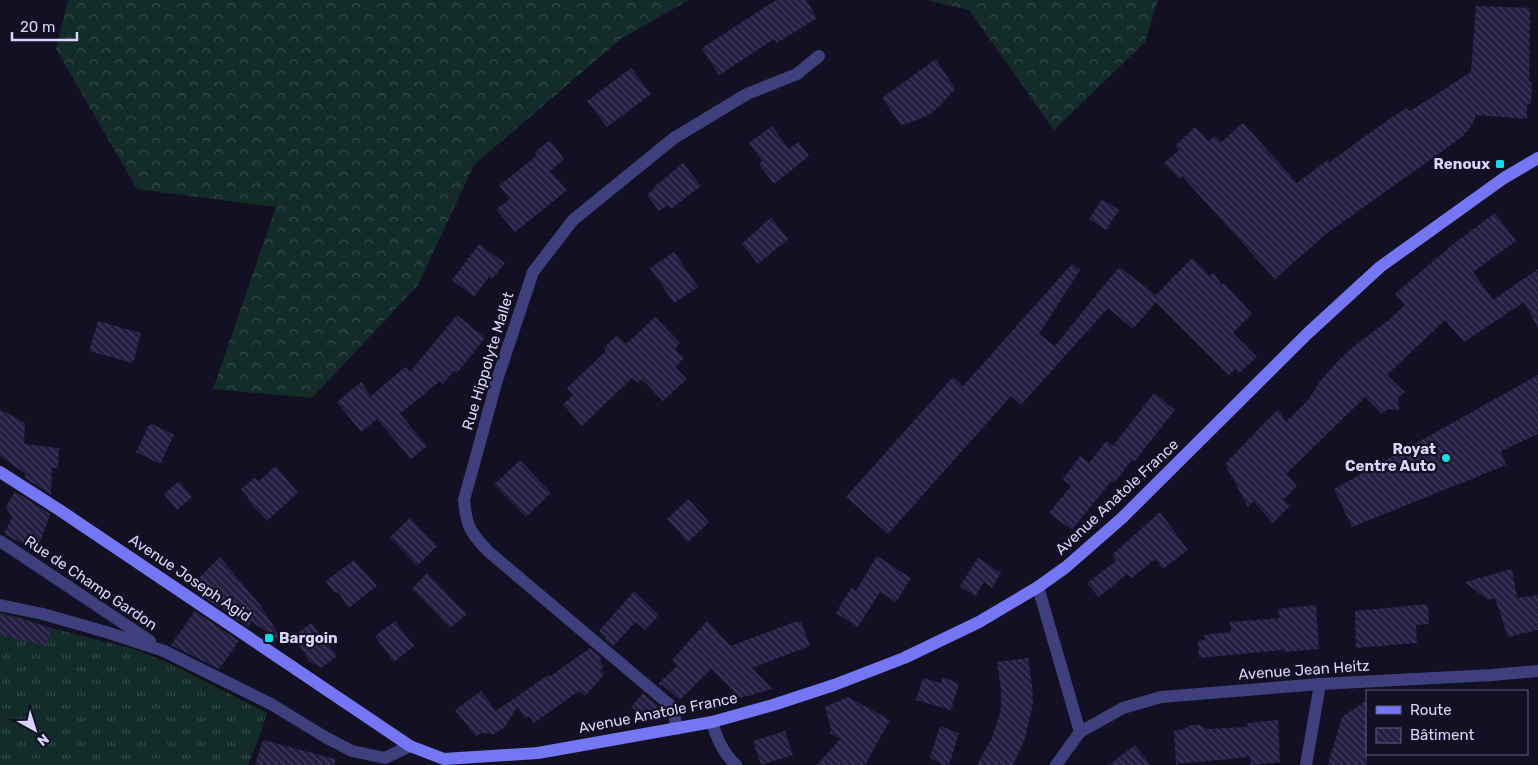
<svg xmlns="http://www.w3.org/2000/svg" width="1538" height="765" font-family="Rubik,sans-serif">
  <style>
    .grass { fill: url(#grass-tufts) }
    .forest { fill: url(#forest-crowns) }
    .building { fill: url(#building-back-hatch) }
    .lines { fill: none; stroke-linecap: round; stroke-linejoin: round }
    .minor { stroke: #3f3f7d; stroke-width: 12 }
    .secondary { stroke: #7476f3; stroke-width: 12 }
    .poi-dot { fill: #13dce9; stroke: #121022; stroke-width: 2 }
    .labels { text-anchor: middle; stroke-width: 4.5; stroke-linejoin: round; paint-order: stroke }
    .poi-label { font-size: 15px; font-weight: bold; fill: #d8d5fc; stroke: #121022; text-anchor: end }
    .street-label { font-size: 15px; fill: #d8d5fc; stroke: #121022 }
  </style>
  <defs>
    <pattern id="grass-tufts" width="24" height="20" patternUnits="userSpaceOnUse" patternTransform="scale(1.25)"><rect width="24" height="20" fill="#132c2a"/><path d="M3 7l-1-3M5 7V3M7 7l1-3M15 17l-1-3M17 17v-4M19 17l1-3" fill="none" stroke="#354a4a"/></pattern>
    <pattern id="forest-crowns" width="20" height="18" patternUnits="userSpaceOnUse" patternTransform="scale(1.25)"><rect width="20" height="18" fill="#132c2a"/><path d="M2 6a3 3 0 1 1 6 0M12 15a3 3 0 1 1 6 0" fill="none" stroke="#354a4a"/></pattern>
    <pattern id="building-back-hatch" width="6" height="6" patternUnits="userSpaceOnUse" patternTransform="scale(1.25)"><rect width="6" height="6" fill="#231e42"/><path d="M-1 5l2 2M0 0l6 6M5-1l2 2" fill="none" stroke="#423e5e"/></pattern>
  </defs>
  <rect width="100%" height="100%" fill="#121022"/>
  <!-- grass -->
  <polygon class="grass" points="0,612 55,629 134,649 171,664 267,713 260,735 248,765 0,765"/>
  <!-- forest -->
  <g class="forest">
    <polygon points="68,0 689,0 622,38 474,165 418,285 312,398 213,389 276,207 137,189 56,49"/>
    <polygon points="926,0 1158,0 1145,42 1054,130 969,10"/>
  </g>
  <!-- building -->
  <g class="building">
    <polygon points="776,0 806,0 817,18 777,43 774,39 719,75 702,48"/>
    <polygon points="1476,6 1530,8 1529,82 1532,82 1531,104 1527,104 1527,119 1476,115 1472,125 1462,137 1326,234 1275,279 1182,176 1179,179 1164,163 1179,150 1175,146 1195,127 1209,141 1215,136 1221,142 1243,123 1297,183 1328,160 1329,163 1365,136 1406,108 1410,111 1471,72"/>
    <polygon points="936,59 955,89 940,106 930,114 915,121 901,125 882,98"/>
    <polygon points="631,68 651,94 607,127 587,101"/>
    <polygon points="772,126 789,149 798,142 809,156 774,184 759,164 762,161 749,143"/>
    <polygon points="550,140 564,159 550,171 567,190 515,232 496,209 510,199 499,186 537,155 535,152"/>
    <polygon points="683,163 701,186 671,209 668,205 659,211 647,195 655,188 654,187"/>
    <polygon points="1102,199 1119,210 1106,230 1089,219"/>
    <polygon points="1495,213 1516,241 1473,272 1493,300 1538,269 1538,328 1524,302 1464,342 1445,320 1387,375 1405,392 1398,398 1399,410 1387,409 1382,414 1365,397 1286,474 1297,486 1283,500 1290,506 1273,523 1253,501 1248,507 1225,464 1278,409 1286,422 1309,399 1321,380 1338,361 1353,347 1389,320 1405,305 1395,294 1452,245"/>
    <polygon points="771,217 788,239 758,264 742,244"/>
    <polygon points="479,244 505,263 492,279 489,277 474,297 452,280"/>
    <polygon points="674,252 698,287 674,303 650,268"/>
    <polygon points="1192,258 1210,276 1213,273 1222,285 1224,283 1252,314 1233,333 1257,357 1239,373 1235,369 1229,375 1156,302 1133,329 1108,308 1021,405 1011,396 888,534 846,497 953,377 963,386 1072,264 1080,270 1039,334 1055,346 1119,267 1156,295"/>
    <polygon points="457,315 485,338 457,373 454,371 443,384 440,381 400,414 427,446 411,459 377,419 361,432 337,402 361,382 371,396 405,367 410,372"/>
    <polygon points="655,317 680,343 675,349 684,358 675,367 687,379 663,401 642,379 638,383 632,378 582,426 563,404 573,395 567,388 606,351 604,348 617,335 626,344"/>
    <polygon points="98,321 141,333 133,363 89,351"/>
    <polygon points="1538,375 1538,434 1501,451 1506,465 1352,527 1334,489"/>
    <polygon points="1154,393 1175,410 1134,462 1132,460 1115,482 1112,480 1072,530 1049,513 1071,486 1063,479 1080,456 1089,463 1106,441 1113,446"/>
    <polygon points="0,409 25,423 24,444 59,448 58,468 52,468 51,495 24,477 26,474 0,456"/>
    <polygon points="150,423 174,435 160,464 136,452"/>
    <polygon points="520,460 551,493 526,517 494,485"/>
    <polygon points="276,466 298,493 267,521 247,499 248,497 241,489 254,478 259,481"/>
    <polygon points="179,481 192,497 177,510 164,494"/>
    <polygon points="15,491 50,514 37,551 4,534 12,517 6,507"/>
    <polygon points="688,499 709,522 688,542 667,519"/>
    <polygon points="1160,512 1188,550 1163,569 1155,559 1132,578 1127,574 1099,597 1087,583 1116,561 1112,555"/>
    <polygon points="410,518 437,546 417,566 390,537"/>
    <polygon points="877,556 911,578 896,602 880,592 858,627 836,613 851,588 856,591"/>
    <polygon points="220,557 260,605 285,644 252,622 248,627 205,598 209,593 194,583"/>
    <polygon points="978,558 1001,573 992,588 984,582 975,596 960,586"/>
    <polygon points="354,560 377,586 349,608 338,592 335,593 326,581"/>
    <polygon points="1512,569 1517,598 1538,595 1538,630 1508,637 1495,598 1488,600 1465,582"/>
    <polygon points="427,573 467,614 450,628 412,589"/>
    <polygon points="634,591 659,615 645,630 636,622 613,646 604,639 606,637 599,631"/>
    <polygon points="1428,604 1429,624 1416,625 1417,643 1356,648 1355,611"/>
    <polygon points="1316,605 1319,649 1283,652 1283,650 1199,658 1198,641 1205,640 1204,635 1231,632 1230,622 1280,618 1278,609"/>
    <polygon points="195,611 239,641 219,669 171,645"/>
    <polygon points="0,615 27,620 51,628 47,646 0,635"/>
    <polygon points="395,621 414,646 394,662 375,636"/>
    <polygon points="707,621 731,646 794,622 801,622 810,646 752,668 772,689 740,698 711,669 680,700 661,684 661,687 658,684 677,666 672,660"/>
    <polygon points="311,623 337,656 321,668 309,661 293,637"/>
    <polygon points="590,648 602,658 599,660 604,666 600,670 605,674 585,696 579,691 534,723 529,716 525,718 517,707 505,727 495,734 481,733 476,737 455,710 481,691 496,711 548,675 549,677"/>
    <polygon points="1028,658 1032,686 1033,704 1025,738 1013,765 977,765 992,737 999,717 1001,707 1001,690 997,662"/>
    <polygon points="943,677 959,684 951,710 916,700 923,678 941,683"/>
    <polygon points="643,693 658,706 658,711 648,719 631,707"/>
    <polygon points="848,697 890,720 865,765 817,765 840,739 830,733 831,730 825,707"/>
    <polygon points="1367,700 1367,765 1328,765 1342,717"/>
    <polygon points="1278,720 1280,762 1251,765 1250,757 1176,764 1174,731 1185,729 1186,727 1192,725 1199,725 1207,729 1248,727 1247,723"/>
    <polygon points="940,726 959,733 949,765 943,765 930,758"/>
    <polygon points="785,731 793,755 761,765 753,741"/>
    <polygon points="263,740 335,759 335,765 255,765"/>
    <polygon points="1135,745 1150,765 1109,765"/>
  </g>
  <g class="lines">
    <!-- minor -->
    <g class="minor">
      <polyline points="0,541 150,641"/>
      <polyline points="1038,587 1080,732"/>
      <polyline points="0,605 43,614 106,632 164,651 271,704 325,737 352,751 385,758 410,746"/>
      <path d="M 712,722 C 717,739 723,753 736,765"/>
      <path d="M 677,729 L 674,714 L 670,705 L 489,552 C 471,534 466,526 464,500 L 497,380 L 533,272 L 573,220 L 674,138 L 747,94 L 797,74 L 819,56"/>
      <polyline points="1056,765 1080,732 1123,708 1161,697 1320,684 1492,675 1538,671"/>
      <polyline points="1306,765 1320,684"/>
    </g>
    <!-- secondary -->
    <polyline class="secondary" points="0,472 58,509 410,746 444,759 538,753 712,722 773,705 834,685 904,658 979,622 1038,587 1066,567 1122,518 1307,334 1380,267 1504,178 1538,158"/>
  </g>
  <!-- markers -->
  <g class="poi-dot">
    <rect x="1495" y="159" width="10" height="10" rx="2.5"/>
    <circle cx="1446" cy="458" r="5"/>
    <rect x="264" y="633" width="10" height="10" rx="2.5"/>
  </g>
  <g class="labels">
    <!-- poi labels -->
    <g class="poi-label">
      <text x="1490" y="169">Renoux</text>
      <text x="1436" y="454">Royat<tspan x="1436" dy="17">Centre Auto</tspan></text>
      <text x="279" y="643" text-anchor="start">Bargoin</text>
    </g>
    <!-- street labels -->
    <g class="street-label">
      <text transform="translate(488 361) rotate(-73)" y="5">Rue Hippolyte Mallet</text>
      <text transform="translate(1117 497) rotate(-43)" y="5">Avenue Anatole France</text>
      <text transform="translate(190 578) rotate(34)" y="5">Avenue Joseph Agid</text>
      <text transform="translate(91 583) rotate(34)" y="5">Rue de Champ Gardon</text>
      <text transform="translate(1304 670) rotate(-4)" y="5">Avenue Jean Heitz</text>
      <text transform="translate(658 713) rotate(-11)" y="5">Avenue Anatole France</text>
    </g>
  </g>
  <!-- legend -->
  <rect x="1366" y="690" width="162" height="65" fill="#121022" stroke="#615f79"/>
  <rect x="1376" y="706" width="25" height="8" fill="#7476f3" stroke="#615f79"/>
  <text x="1410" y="715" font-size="15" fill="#d8d5fc">Route</text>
  <rect x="1376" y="728" width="25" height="15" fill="url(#building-back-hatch)" stroke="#615f79"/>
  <text x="1410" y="740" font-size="15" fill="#d8d5fc">Bâtiment</text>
  <!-- north arrow -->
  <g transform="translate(35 730) rotate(141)" stroke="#121022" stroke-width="4" paint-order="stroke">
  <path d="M0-4L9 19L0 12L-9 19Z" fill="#d8d5fc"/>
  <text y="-8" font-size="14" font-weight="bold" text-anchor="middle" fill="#d8d5fc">N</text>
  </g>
  <!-- scale -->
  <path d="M12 32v8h65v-8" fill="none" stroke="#d8d5fc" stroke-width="2.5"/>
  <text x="20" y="32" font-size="15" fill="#d8d5fc" stroke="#121022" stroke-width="4" paint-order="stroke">20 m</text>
</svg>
